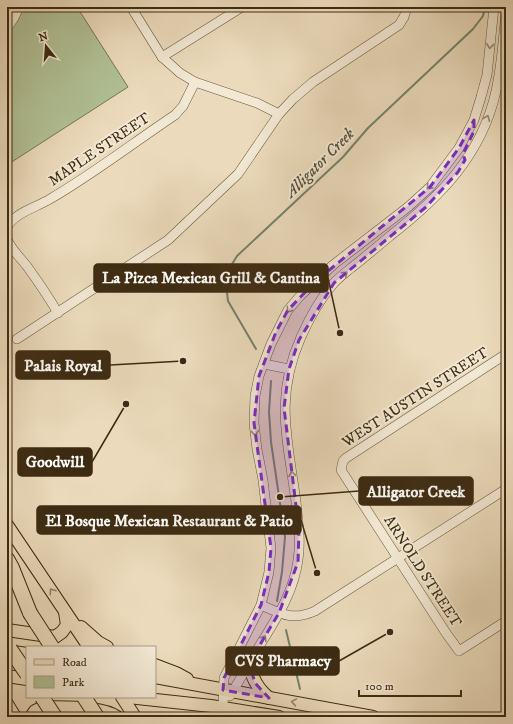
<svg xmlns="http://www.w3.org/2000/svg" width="513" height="724" font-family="'IM FELL DW Pica',serif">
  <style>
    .green { fill: #b1c196; stroke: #767654 }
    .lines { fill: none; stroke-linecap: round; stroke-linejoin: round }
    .stream { stroke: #74826e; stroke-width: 2 }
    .minor-casing { stroke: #68573c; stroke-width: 10 }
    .major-casing { stroke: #3c2b12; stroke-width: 14 }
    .highway-casing { stroke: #3c2b12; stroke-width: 16 }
    .minor { stroke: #f2e8d3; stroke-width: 9 }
    .major { stroke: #ebdbbc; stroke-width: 12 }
    .highway { stroke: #ebdbbc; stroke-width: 14 }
    .highway-bridge-casing { stroke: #3c2b12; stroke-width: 16; stroke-linecap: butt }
    .highway-bridge { stroke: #ebdbbc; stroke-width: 14 }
    .oneway { stroke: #978a72 }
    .oneway2 { stroke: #948367 }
    .marked { fill: #7b2cbf; fill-opacity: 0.2; stroke: #7b2cbf; stroke-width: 3; stroke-dasharray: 8 5; stroke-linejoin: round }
    .labels { text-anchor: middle; stroke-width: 4; stroke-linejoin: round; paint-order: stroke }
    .street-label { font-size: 15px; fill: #3c2b12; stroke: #f2e8d3 }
    .water-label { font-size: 16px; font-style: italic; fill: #534f38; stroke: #f2e8d3 }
    .leader { fill: none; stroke: #3c2b12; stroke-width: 1.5 }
    .callout-dot { fill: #3c2b12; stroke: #f2e8d3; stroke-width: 1.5 }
    .callout { fill: #3c2b12; stroke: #3c2b12; stroke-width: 1.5 }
    .callout-label { font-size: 16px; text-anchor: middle; font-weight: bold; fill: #fff }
  </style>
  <rect width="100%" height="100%" fill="#ebdbbc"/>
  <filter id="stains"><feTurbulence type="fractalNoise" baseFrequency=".005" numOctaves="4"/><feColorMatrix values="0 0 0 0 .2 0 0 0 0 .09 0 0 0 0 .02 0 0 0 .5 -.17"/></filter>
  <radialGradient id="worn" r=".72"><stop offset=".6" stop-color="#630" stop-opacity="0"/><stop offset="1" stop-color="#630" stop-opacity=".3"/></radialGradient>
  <!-- green -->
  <polygon class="green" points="7,7 77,7 128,87 7,165"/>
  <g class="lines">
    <!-- stream -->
    <g class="stream">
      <polyline points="256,349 228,301 226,284 229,269 237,256 343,157 368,128 473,29 483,16 485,7"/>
      <polyline points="271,381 269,412 271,442 285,537 282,572 277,601"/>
      <polyline points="286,630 300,689"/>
    </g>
    <defs>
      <g id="minor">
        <polyline points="131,7 162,57 180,73 195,82 257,103 279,114"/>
        <polyline points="7,28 14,18 19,7"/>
        <polyline points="162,57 242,7"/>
        <path d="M 7,227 C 16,212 35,208 50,199 C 93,174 133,143 175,115 L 183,106 L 195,82"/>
        <path d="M 7,239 C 11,250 22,259 29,269 C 39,283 49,298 58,313"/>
        <polyline points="17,339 168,240 238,174 279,114 293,99 313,82 399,25 404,17 407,7"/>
        <polyline points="506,354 346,458 343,461 341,470 446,633 459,651 506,621"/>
        <polyline points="264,364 289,369"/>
        <path d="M 261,605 C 281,614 293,621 315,611 L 506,489"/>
        <path d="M 230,696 C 240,679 250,662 260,645 C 276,619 294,592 298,560 C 301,541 298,522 296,502 C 288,440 274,398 301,337 C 309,319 320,299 333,284 C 338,278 345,273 351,268 C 364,258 377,247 390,236 C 440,197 482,155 496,91 C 502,65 503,39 506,13"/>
        <polyline points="223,708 224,678 261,605 269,572 271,548 263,480 257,449 254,423 255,396 259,376 271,344 288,310 301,295 333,265 408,207 430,187 459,148 474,120 481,97 487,75 494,7"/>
      </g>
      <g id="major">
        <polyline points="7,525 89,647"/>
        <polyline points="81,627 98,642 107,647"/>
        <polyline points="7,630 55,637 62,632 67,625 65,612"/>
        <polyline points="7,651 27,654"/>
        <path d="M 249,663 C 252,678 257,688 269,698"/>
        <polyline points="155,665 176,673 187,679"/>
        <polyline points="7,676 27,679"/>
        <polyline points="155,677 373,717"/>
        <polyline points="122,697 135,717"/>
        <polyline points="128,697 211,706 279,717"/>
        <polyline points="7,704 15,717"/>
        <path d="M 31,717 L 35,711 L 43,707 C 63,708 102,706 117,717"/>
      </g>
      <polyline id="highway" points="7,559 12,568 30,613"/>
    </defs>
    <!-- minor casing -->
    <use href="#minor" class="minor-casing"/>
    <!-- major casing -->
    <use href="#major" class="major-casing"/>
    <!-- highway casing -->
    <use href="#highway" class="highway-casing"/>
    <!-- minor -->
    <use href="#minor" class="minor"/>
    <!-- major -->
    <use href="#major" class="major"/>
    <!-- highway -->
    <use href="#highway" class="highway"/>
    <defs>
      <g id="highway-bridge">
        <polyline points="30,613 52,647"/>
        <polyline points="10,649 27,674"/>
        <polyline points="42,697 55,717"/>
        <polyline points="84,697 97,717"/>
      </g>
    </defs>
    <!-- highway-bridge casing -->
    <use href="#highway-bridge" class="highway-bridge-casing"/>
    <!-- highway-bridge -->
    <use href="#highway-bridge" class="highway-bridge"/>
  </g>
  <!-- one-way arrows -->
  <defs><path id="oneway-chevron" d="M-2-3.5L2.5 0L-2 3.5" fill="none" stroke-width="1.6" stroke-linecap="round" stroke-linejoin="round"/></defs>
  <g class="oneway">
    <use href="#oneway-chevron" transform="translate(490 46) rotate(96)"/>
    <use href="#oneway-chevron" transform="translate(487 118) rotate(-68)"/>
    <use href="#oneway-chevron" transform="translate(429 187) rotate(134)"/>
    <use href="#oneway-chevron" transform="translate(345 274) rotate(-40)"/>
    <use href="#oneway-chevron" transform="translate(289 310) rotate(126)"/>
    <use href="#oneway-chevron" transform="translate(255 433) rotate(84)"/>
    <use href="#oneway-chevron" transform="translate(292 474) rotate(-99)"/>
    <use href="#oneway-chevron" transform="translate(264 638) rotate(-58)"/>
  </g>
  <g class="oneway2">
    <use href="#oneway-chevron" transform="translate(52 591) rotate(-124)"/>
    <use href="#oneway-chevron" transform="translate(294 702) rotate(-170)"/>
  </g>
  <!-- marked area -->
  <path class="marked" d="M 474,120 L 474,131 L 463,154 L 465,160 L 458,172 L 426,207 L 334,283 L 299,340 L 289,369 L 284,408 L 299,530 L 298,562 L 279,613 L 249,663 L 255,683 L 269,698 L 223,690 L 224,678 L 261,605 L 269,572 L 271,548 L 254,423 L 259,376 L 276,332 L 288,310 L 316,281 L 430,187 L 459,148 Z"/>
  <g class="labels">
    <!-- street labels -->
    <g class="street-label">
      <text transform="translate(99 149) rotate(-34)" y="5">MAPLE STREET</text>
      <text transform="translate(415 397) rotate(-33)" y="5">WEST AUSTIN STREET</text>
      <text transform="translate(423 571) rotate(57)" y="5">ARNOLD STREET</text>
    </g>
    <!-- water labels -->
    <g class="water-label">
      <text transform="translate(319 162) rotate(-45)" y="6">Alligator Creek</text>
    </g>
  </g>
  <!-- callouts -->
  <path class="leader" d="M340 333L328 278M183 361L110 365M126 404L92 462M280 497L359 491M317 573L301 520M390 632L339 661"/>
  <g class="callout-dot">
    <circle cx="340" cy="333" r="4"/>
    <circle cx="183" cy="361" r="4"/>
    <circle cx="126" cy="404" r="4"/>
    <circle cx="280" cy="497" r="4"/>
    <circle cx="317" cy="573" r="4"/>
    <circle cx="390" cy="632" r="4"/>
  </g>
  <g class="callout">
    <rect x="94" y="264" width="234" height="28" rx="4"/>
    <rect x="16" y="351" width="94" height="28" rx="4"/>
    <rect x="18" y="448" width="74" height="28" rx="4"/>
    <rect x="359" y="477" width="114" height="28" rx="4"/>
    <rect x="37" y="506" width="264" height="28" rx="4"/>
    <rect x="226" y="647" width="113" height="28" rx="4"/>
  </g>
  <g class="callout-label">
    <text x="211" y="283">La Pizca Mexican Grill &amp; Cantina</text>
    <text x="63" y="371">Palais Royal</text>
    <text x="55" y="467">Goodwill</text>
    <text x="416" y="497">Alligator Creek</text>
    <text x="169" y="526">El Bosque Mexican Restaurant &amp; Patio</text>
    <text x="283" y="666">CVS Pharmacy</text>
  </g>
  <!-- margin -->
  <rect width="513" height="724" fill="none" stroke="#ebdbbc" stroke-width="24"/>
  <rect x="8" y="8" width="497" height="708" fill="none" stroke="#3c2b12" stroke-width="2"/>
  <rect x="12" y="12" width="489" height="700" fill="none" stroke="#3c2b12"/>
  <!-- legend -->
  <rect x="26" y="646" width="130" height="52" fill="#f2e8d3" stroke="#a99c86"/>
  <rect x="34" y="659" width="20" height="6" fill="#ebdbbc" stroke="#a99c86"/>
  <text x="62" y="666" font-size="12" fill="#3c2b12">Road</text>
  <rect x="34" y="676" width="20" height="12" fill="#b1c196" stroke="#a99c86"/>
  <text x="62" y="686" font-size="12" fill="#3c2b12">Park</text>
  <!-- north arrow -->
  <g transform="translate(46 46) rotate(343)" stroke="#f2e8d3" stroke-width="3" paint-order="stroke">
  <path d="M0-3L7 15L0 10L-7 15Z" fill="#3c2b12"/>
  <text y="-6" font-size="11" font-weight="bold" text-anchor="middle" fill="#3c2b12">N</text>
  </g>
  <!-- scale -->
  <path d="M359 690v6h102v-6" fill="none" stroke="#3c2b12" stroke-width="2"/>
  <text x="365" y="690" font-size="12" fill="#3c2b12" stroke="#f2e8d3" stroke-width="3" paint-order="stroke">100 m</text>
  <rect width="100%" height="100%" filter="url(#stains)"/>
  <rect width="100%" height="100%" fill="url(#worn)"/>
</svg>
